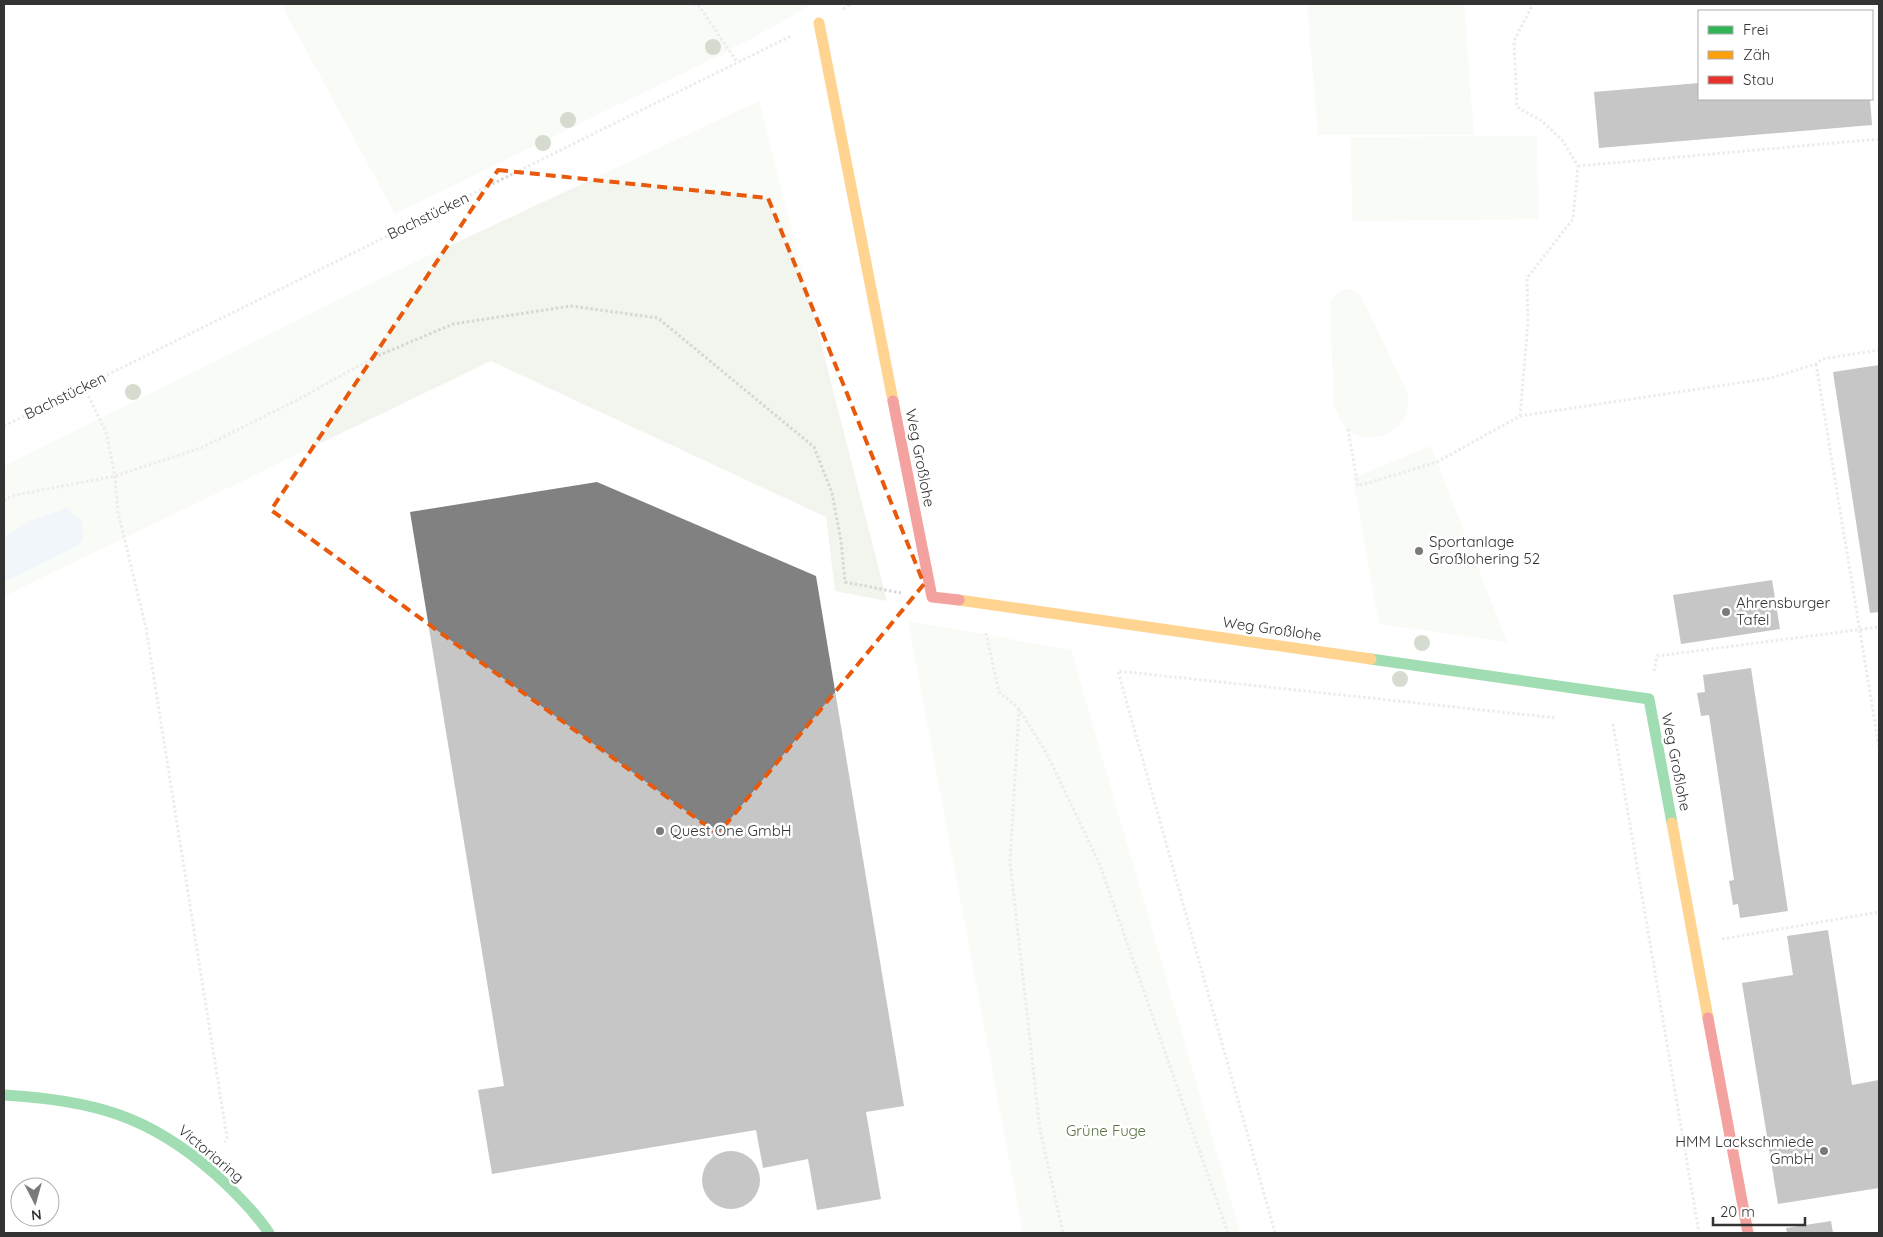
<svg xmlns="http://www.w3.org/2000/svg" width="1883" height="1237" font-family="Quicksand,sans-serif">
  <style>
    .green { fill: #f1f5ed }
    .water { fill: #ddebf3 }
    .building { fill: #818181 }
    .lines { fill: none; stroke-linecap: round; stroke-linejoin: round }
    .path { stroke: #d6d6d6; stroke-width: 3; stroke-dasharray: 2.5 2.5; stroke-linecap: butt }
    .fast { stroke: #30b455; stroke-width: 11 }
    .slow { stroke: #ff9f0a; stroke-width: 11 }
    .jam { stroke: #e5322d; stroke-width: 11 }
    .tree { fill: #a2b095 }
    .marked { fill: none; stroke: #e8590c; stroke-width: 4; stroke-dasharray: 10 6; stroke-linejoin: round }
    .poi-dot { fill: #7a7a7a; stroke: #fff; stroke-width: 2 }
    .labels { text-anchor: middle; stroke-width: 5; stroke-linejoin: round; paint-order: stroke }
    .street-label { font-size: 15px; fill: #333; stroke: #fff }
    .poi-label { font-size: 15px; fill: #333; stroke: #fff; text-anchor: start }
    .park-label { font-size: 15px; fill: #56703f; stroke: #fff }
  </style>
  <rect width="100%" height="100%" fill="#fff"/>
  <!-- green -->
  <g class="green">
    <polygon points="281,4 812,4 775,26 712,59 395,214"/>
    <polygon points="1307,4 1464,4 1474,135 1318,135"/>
    <polygon points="759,101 887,601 835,591 826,517 491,361 4,596 4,466 398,270"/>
    <polygon points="1537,136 1538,219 1352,221 1351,137"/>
    <path d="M 1348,289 L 1357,292 L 1362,298 L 1408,394 C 1408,399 1408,405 1407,410 C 1402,433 1374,443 1354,434 C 1343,428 1339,417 1334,406 L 1330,304 C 1333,294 1338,291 1348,289 Z"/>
    <polygon points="1430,446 1437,462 1507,642 1379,624 1353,478"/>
    <polygon points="908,621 1071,650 1240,1233 1023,1233"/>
  </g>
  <!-- water -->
  <polygon class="water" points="67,508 82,521 83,539 79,545 4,582 4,538 30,521"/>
  <!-- building -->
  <g class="building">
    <polygon points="1699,83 1699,99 1870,99 1872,125 1599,148 1594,92"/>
    <polygon points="1879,365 1879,612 1870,613 1833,372"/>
    <polygon points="597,482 816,576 904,1106 866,1112 881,1199 817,1210 808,1159 763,1168 756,1130 492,1174 478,1090 504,1086 410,512"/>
    <polygon points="1772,580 1780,629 1681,644 1673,595"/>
    <polygon points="1751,668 1788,911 1740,918 1738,904 1733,905 1729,881 1734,880 1709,715 1701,716 1697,693 1705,692 1703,675"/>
    <polygon points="1828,930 1852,1085 1879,1080 1879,1188 1778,1204 1742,983 1793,975 1787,936"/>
    <circle cx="731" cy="1180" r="29"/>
    <polygon points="1831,1221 1833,1233 1787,1233 1786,1228"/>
  </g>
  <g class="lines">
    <!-- path -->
    <g class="path">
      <polyline points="693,4 699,6 737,62"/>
      <polyline points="843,9 851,4"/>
      <polyline points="1578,166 1879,139"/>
      <polyline points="1816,364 1879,747"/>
      <polyline points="84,387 106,432 115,476 118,512 146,628 227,1138 225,1142"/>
      <polyline points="1520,416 1528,321 1527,278 1573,219 1578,166 1562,140 1542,121 1517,107 1514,41 1533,4"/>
      <polyline points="4,426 791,36"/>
      <polyline points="1348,429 1358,486 1437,462 1520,416 1771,378 1816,364 1822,359 1879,350"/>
      <polyline points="4,501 11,496 115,476 201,448 297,400 375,357 453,324 571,306 658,318 814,447 832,493 841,541 845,582 901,593"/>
      <polyline points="986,633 999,692 1019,709 1047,754 1100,865 1228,1233"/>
      <polyline points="1654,671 1657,656 1879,627"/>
      <polyline points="1019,709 1010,862 1040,1130 1063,1233"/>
      <polyline points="1613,724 1699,1233"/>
      <polyline points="1722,939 1879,912"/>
      <polyline points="1275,1233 1118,671 1557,718"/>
    </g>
    <!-- fast -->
    <g class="fast">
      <polyline points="1371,659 1649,699 1672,823"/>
      <path d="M 4,1095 C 91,1100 149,1115 215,1174 C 235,1192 254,1211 269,1233"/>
    </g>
    <!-- slow -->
    <g class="slow">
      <polyline points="819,23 893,401"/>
      <polyline points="959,600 1371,659"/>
      <polyline points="1672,823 1708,1018"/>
    </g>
    <!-- jam -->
    <g class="jam">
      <polyline points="893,401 932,597 959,600"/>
      <polyline points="1708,1018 1748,1233"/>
    </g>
  </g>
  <!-- trees -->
  <g class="tree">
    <circle cx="713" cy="47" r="8"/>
    <circle cx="568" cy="120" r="8"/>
    <circle cx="543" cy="143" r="8"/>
    <circle cx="133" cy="392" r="8"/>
    <circle cx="1422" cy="643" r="8"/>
    <circle cx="1400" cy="679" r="8"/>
  </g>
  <!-- marked area -->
  <path d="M0 0H1883V1237H0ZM 498,170 L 768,198 L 924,584 L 718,834 L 271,510 Z" fill="#fff" fill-opacity=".55" fill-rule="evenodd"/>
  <path class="marked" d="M 498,170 L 768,198 L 924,584 L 718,834 L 271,510 Z"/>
  <!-- markers -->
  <g class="poi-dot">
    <circle cx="1419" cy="551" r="5"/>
    <circle cx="1726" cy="612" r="5"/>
    <circle cx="660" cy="831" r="5"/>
    <circle cx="1824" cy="1151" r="5"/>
  </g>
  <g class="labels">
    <!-- street labels -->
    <g class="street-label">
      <text transform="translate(428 216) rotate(-26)" y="5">Bachstücken</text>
      <text transform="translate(65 396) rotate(-26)" y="5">Bachstücken</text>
      <text transform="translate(920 458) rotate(79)" y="5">Weg Großlohe</text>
      <text transform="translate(1272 629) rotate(8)" y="5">Weg Großlohe</text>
      <text transform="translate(1676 762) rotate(79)" y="5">Weg Großlohe</text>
      <text transform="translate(211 1154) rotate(40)" y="5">Victoriaring</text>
    </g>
    <!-- poi labels -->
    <g class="poi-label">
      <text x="1429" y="547">Sportanlage<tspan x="1429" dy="17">Großlohering 52</tspan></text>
      <text x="1736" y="608">Ahrensburger<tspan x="1736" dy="17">Tafel</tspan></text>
      <text x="670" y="836">Quest One GmbH</text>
      <text x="1814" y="1147" text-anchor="end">HMM Lackschmiede<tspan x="1814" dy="17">GmbH</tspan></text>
    </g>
    <!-- park labels -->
    <g class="park-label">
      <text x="1106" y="1136">Grüne Fuge</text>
    </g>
  </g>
  <!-- border -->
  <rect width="1883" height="1237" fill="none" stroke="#333333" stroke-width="10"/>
  <!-- legend -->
  <rect x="1698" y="10" width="175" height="90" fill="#ffffff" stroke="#adadad"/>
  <rect x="1708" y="26" width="25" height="8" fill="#30b455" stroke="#adadad"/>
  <text x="1743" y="35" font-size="15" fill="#333333">Frei</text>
  <rect x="1708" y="51" width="25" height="8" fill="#ff9f0a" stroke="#adadad"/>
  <text x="1743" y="60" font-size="15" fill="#333333">Zäh</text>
  <rect x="1708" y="76" width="25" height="8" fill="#e5322d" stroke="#adadad"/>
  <text x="1743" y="85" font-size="15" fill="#333333">Stau</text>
  <!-- north arrow -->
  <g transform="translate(35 1202) rotate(174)"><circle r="24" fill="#ffffff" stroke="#adadad"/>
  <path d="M0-4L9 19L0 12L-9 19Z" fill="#7a7a7a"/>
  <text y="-8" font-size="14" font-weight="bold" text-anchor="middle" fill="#333333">N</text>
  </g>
  <!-- scale -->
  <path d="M1713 1217v8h92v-8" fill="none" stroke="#333333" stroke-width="2.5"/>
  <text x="1720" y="1217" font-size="15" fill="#333333" stroke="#ffffff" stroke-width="4" paint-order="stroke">20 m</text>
</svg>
